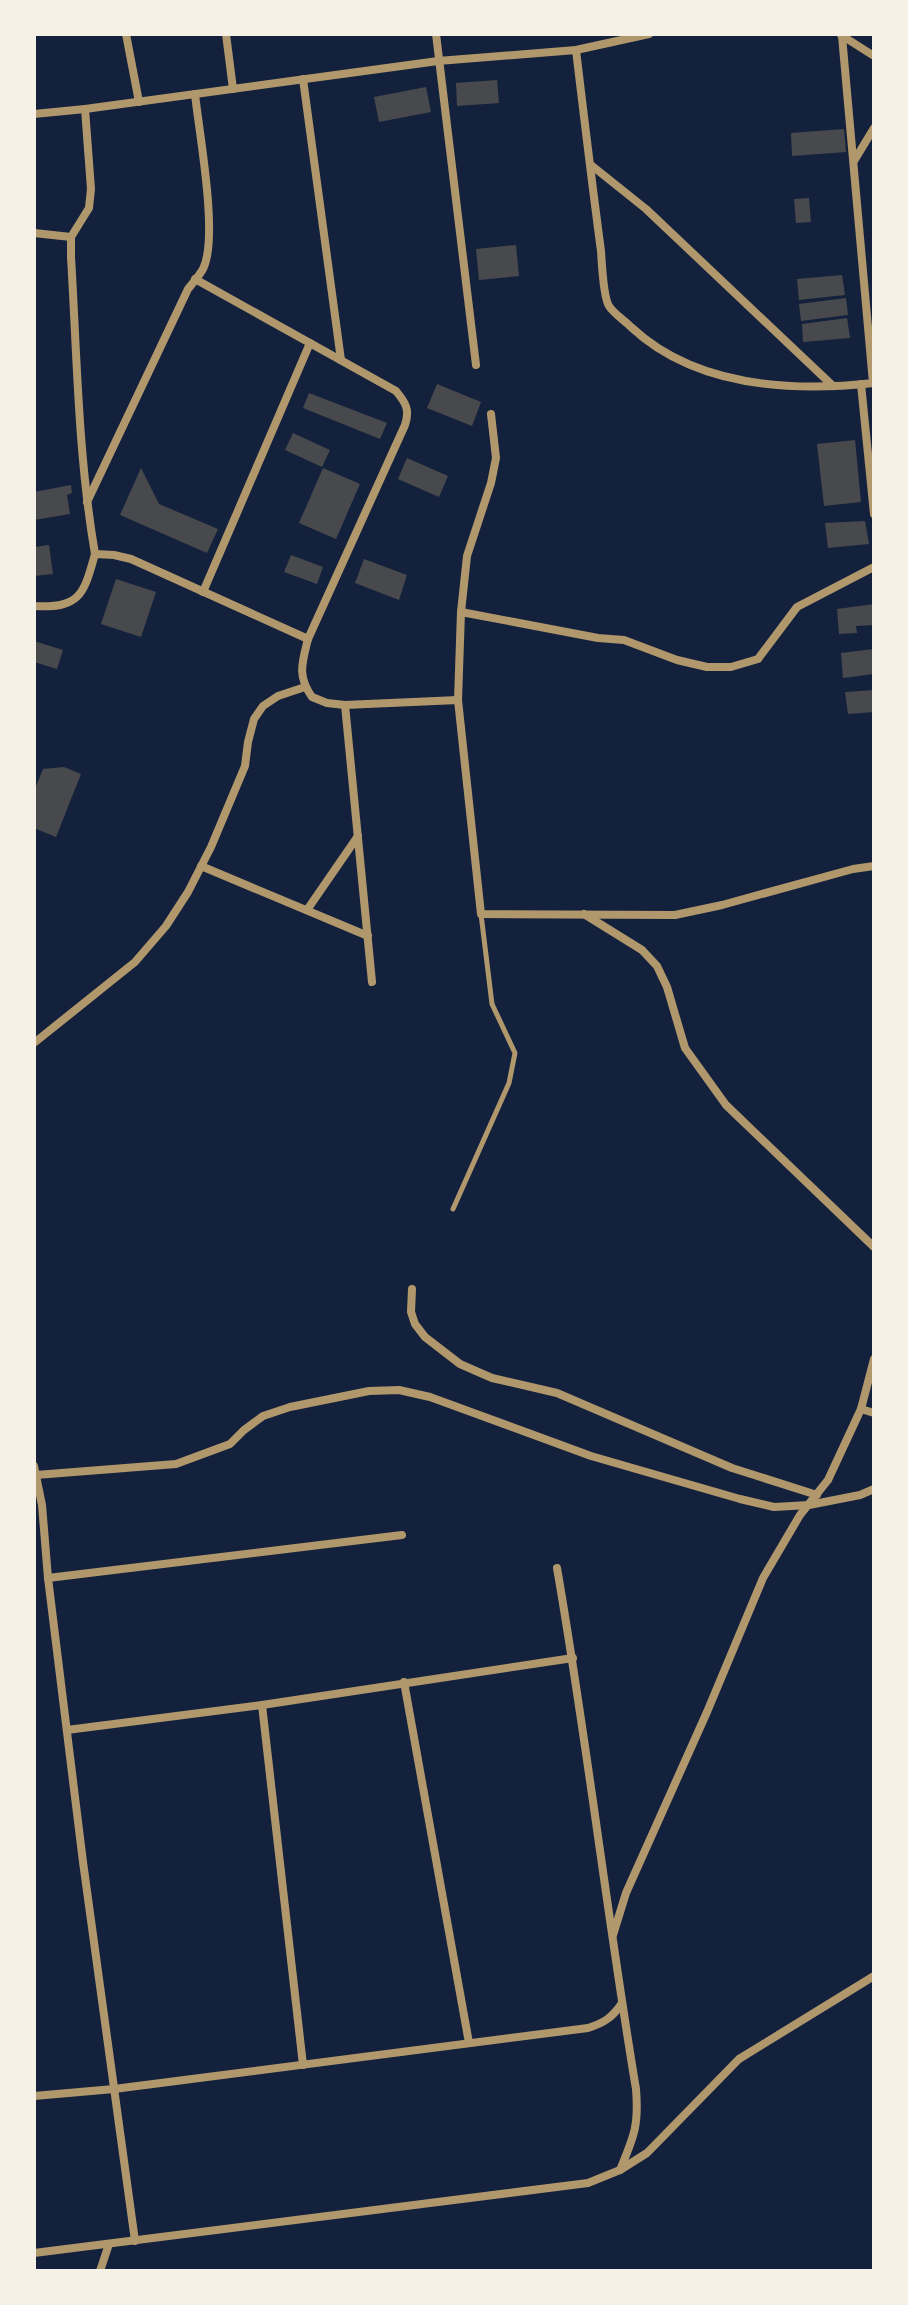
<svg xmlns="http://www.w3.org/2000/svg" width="908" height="2305" font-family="'Varela Round',sans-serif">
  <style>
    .building { fill: #48494c }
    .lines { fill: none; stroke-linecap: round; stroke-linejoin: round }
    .service { stroke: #b1986c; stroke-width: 5 }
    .minor { stroke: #b1986c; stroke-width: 8 }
  </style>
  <rect width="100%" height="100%" fill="#14213d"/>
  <!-- building -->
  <g class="building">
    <polygon points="497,80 499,103 457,106 456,83"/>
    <polygon points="426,87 431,112 379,122 374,97"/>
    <polygon points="844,129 846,152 792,156 791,133"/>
    <polygon points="809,198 811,222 796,223 794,199"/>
    <polygon points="516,245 519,276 479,280 476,249"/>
    <polygon points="842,275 845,295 799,300 797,279"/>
    <polygon points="846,298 848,315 801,321 799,304"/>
    <polygon points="847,318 850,338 803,342 802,324"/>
    <polygon points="437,384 481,402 472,426 427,408"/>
    <polygon points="309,393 387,423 380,439 303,408"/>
    <polygon points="293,433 330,450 322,467 285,450"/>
    <polygon points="855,440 861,502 824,506 817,444"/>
    <polygon points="407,458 448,476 439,497 398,479"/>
    <polygon points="141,468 159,504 218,529 207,553 120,515"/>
    <polygon points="323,468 360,484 336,539 299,523"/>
    <polygon points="71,485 72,493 67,495 70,514 34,520 34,492"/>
    <polygon points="865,521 869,544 828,548 825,523"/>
    <polygon points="49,545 53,574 34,576 34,547"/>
    <polygon points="291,555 323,567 317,584 284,572"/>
    <polygon points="364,559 407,575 399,600 355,583"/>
    <polygon points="116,579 156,592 141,637 101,624"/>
    <polygon points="874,604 874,625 856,626 857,633 839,634 837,609"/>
    <polygon points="34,641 63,650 57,669 34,662"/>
    <polygon points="874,649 874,674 843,678 841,653"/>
    <polygon points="874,690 874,712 848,714 845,692"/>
    <polygon points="64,767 81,774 56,837 34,828 34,791 43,769"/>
  </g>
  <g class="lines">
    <!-- service -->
    <polyline class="service" points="453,1209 509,1083 515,1053 492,1004 481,914"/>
    <!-- minor -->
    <g class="minor">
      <polyline points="126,34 139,102"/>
      <polyline points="226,34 233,89"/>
      <polyline points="436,34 476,365"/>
      <polyline points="841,35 874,56"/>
      <polyline points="842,36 873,383"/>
      <path d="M 576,50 C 584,117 592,184 601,251 C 602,264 603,296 609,306 C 613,313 624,320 631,327 C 695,387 792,392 874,383"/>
      <polyline points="303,79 341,360"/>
      <path d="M 85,109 L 91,189 L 89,208 L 71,237 L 71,257 C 77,356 78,455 95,554"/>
      <polyline points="34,114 85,109 438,61 576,50 649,34"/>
      <polyline points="854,161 874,128"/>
      <polyline points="591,165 646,209 833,386"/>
      <polyline points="34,233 71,237"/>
      <path d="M 195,279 L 396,391 C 406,403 410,410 405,425 L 308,639 C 302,663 297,676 312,697 L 327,703 L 345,705 L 458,700 L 481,914 L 675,915 L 722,905 L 853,869 L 874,866"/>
      <polyline points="861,384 874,514"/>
      <path d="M 87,502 L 188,289 C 193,283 199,276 203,269 C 219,237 199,133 195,94"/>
      <polyline points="203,592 310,343"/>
      <path d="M 34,606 C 81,609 84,593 95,554 L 114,555 L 131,559 L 308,639"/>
      <polyline points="461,612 598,638 624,640 677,660 707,667 731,667 758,659 797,607 874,567"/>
      <polyline points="458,700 461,612 467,556 491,483 496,458 491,414"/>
      <polyline points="345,705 372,982"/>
      <polyline points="201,866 368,936"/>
      <polyline points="307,910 358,836"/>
      <polyline points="584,914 642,950 657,966 667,987 685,1048 726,1105 874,1247"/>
      <polyline points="34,1043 135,962 166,926 188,892 211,847 245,766 248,742 254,719 263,706 278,696 305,687"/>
      <polyline points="412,1289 411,1312 415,1324 425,1337 460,1364 492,1378 557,1393 732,1468 817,1495"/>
      <polyline points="874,1359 861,1409 874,1413"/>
      <polyline points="34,1466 42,1505 48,1578 83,1862 135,2241"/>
      <polyline points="36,1475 176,1464 230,1444 244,1430 263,1416 290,1407 369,1391 399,1390 430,1397 591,1456 740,1499 774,1507 809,1505 860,1495 874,1489"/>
      <path d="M 557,1568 C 587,1741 607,1916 636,2089 C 639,2126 634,2136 620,2170"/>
      <polyline points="48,1578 402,1535"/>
      <polyline points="404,1682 469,2043"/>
      <polyline points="262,1705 303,2065"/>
      <polyline points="67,1730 262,1705 573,1658"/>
      <polyline points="613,1935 626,1893 707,1712 763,1578 800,1515 828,1480 861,1409"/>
      <path d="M 34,2096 L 114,2089 L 588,2028 C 604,2023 613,2017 622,2003"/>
      <polyline points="34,2253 588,2183 620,2170 647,2153 739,2059 874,1976"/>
      <polyline points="100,2271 109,2244"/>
    </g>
  </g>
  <!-- border -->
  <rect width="908" height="2305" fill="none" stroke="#f6f1e7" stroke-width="72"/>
</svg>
